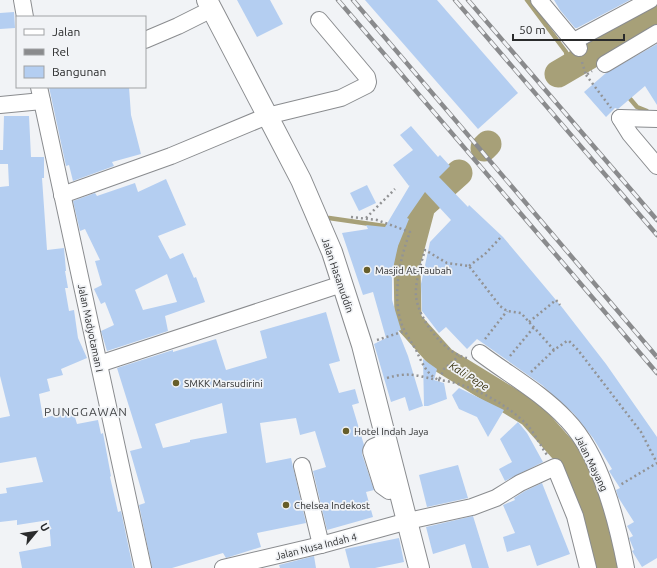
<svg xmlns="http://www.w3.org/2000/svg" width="657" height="568" font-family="Ubuntu,sans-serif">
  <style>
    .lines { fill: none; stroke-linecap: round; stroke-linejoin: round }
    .stream { stroke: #a7a078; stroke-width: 4.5 }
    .river { stroke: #a7a078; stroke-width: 27 }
    .building { fill: #b4cef1; fill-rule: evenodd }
    .minor-casing { stroke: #8a8c8f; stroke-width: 18 }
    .major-casing { stroke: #8a8c8f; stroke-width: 22 }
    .path { stroke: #929395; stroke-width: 2.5; stroke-dasharray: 2 3; stroke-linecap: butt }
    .minor { stroke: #fff; stroke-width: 16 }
    .major { stroke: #fff; stroke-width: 20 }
    .rail-casing { stroke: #8a8b8d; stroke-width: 4.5 }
    .rail { stroke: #f1f3f6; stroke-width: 3; stroke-dasharray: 9; stroke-linecap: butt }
    .poi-dot { fill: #675e2a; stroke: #f1f3f6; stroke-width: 1.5 }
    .labels { text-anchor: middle; stroke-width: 3.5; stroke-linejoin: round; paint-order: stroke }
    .poi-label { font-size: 10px; fill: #2a2b2c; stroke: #f1f3f6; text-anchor: start }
    .street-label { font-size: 10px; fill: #2a2b2c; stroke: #f1f3f6 }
    .water-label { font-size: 11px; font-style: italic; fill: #393310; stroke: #f1f3f6 }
    .quarter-label { font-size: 12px; letter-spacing: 1px; fill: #424446; stroke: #f1f3f6 }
  </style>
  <rect width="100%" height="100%" fill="#f1f3f6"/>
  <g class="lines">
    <!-- stream -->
    <g class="stream">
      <polyline points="527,0 566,52 569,67"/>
      <polyline points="593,54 601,64"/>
      <polyline points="626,94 637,107 647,111"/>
      <polyline points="329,218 391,227"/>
      <polyline points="400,230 414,236"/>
    </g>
    <!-- river -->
    <g class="river">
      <polyline points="558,74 657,16"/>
      <polyline points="484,148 488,144"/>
      <polyline points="459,173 422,206 407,263 408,321 443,360 531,414 579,468 603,552 605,568"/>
    </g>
  </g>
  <!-- building -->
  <g class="building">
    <polygon points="237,0 270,0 283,24 257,37"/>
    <polygon points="365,0 437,0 518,93 478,129"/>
    <polygon points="554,0 630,0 577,28 575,28 560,10"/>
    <polygon points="14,12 15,28 0,29 0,13"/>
    <polygon points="657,44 657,105 645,86 618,109 615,108 606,117 584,92 606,73"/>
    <polygon points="49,87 129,87 131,115 141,154 112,162 114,166 73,181 69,165 66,166"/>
    <polygon points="4,116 29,116 31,157 44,157 44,178 42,178 47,250 64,248 66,271 65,271 68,288 65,288 69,311 74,310 78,338 87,358 61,369 63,375 47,379 50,391 39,394 43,418 73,411 77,424 98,420 101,434 103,433 111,476 110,477 118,512 121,511 133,568 22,568 19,552 51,546 49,520 17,525 17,520 0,522 0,494 7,493 6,488 43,482 36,457 0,463 0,418 10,416 0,376 0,187 9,186 8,164 0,164 0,150 3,150"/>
    <polygon points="411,126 438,157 440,155 450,166 439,177 468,207 469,205 503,237 561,306 606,364 657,437 657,558 642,567 632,551 634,550 629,538 633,536 627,526 634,522 618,497 616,490 620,488 609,471 612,469 593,438 574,414 542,385 477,339 467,349 446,327 439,333 422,311 421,284 430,242 451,220 425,192 407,218 409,219 398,246 392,273 392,300 401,330 398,331 408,356 423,406 409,411 405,397 391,402 374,344 386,338 373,292 363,295 342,233 368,229 366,225 385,227 410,185 409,186 393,165 413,150 400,135"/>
    <path d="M 166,179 L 186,225 L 158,236 L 170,259 L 183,253 L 194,278 L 196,277 L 205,302 L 165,316 L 168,331 L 107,351 L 101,331 L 114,325 L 105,302 L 101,304 L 94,289 L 102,285 L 95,261 L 100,260 L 85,229 L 80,231 L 73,201 L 95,193 L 97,196 L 135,183 L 138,192 ZM 167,274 L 177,302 L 143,310 L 135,290 Z"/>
    <polygon points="367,185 376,203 359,211 350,193"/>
    <path d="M 326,312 L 340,361 L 329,364 L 339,393 L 355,389 L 359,403 L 352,405 L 364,445 L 362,454 L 374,490 L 366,492 L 373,517 L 327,530 L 313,471 L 326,467 L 315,431 L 300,435 L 296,418 L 260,423 L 266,463 L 291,458 L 306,523 L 257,533 L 261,547 L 226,558 L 223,553 L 172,568 L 152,568 L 139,505 L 145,503 L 130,451 L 142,448 L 117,368 L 173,350 L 173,352 L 216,339 L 226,370 L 267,358 L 260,331 ZM 222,403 L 227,433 L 190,440 L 190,442 L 163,448 L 155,424 Z"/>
    <polygon points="423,359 437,369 434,380 444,383 447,399 428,406 424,406"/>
    <polygon points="459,388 504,410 488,437 477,417 459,409 452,395"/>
    <polygon points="518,422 527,433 543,462 505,481 499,469 512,462 500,439"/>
    <polygon points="458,465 468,498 427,507 419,475"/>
    <polygon points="542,483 570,554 537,566 530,545 507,552 503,537 515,533 503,505 515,500 514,498 525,491"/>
    <polygon points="473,516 489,568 472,568 465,544 433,554 426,527"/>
    <polygon points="399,538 404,562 375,568 350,568 345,549"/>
    <polygon points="314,556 316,568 280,568 279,565"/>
  </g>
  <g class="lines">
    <defs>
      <g id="minor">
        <polyline points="22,0 25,17"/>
        <polyline points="539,0 579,48"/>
        <polyline points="145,40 178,26 212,9"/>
        <polyline points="574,41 650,0"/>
        <polyline points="605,64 657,33"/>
        <polyline points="39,87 143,568"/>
        <polyline points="0,105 42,101"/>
        <polyline points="620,118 630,134 657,166"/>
        <polyline points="620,118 657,119"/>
        <polyline points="62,195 171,156 267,116 341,98 367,85 368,82 367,77 319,20"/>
        <path d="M 480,353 C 509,375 542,393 567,420 C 601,455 617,521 626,568"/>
        <polyline points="99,364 342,284"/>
        <polyline points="387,441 373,447 371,451 382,486 389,491 400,489"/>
        <polyline points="302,466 321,545"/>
        <polyline points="223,568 321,545 408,521 472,507 496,498 520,483 555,467 575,516 588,568"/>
      </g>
      <polyline id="major" points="207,0 301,180 332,252 362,345 419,568"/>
    </defs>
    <!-- minor casing -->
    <use href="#minor" class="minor-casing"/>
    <!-- major casing -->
    <use href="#major" class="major-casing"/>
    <!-- path -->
    <g class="path">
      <polyline points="582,62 586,75 592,71"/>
      <polyline points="586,75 611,108"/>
      <path d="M 351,217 L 377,220 L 410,232 C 400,258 393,292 400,319 C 403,331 412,342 417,352 C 422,363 427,375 439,380 L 444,369 L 459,356"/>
      <polyline points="366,218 395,189"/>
      <polyline points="469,266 485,254 502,236"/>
      <polyline points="529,322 556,300 560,305"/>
      <polyline points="485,339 507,311"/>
      <polyline points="377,340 405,331"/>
      <polyline points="510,356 534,327"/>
      <path d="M 467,358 C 445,354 418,319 416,296 C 415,281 421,264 425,250 L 447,263 L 469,266 L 500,306 L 507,311 L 521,313 L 554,350 L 567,341 L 569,341 L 578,350 L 641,432 L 657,463 L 620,485"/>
      <polyline points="531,372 554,350"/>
      <path d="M 387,378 C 407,372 415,375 433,379"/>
      <path d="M 438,380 C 467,382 508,404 528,426 C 535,434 540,445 547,455"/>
    </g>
    <!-- minor -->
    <use href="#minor" class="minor"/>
    <!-- major -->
    <use href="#major" class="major"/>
    <defs>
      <g id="rail">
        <polyline points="338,0 657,373"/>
        <polyline points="353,0 657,357"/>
        <polyline points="455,0 657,235"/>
        <polyline points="468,0 657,220"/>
      </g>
    </defs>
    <!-- rail casing -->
    <use href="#rail" class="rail-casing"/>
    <!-- rail -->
    <use href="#rail" class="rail"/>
  </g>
  <!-- markers -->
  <g class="poi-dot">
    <circle cx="367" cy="270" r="4"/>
    <circle cx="176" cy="383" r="4"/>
    <circle cx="346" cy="431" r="4"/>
    <circle cx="286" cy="505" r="4"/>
  </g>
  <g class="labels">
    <!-- poi labels -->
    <g class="poi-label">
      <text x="375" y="274">Masjid At-Taubah</text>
      <text x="184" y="387">SMKK Marsudirini</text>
      <text x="354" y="435">Hotel Indah Jaya</text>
      <text x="294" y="509">Chelsea Indekost</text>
    </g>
    <!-- street labels -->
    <g class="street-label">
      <text transform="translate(338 275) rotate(71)" y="4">Jalan Hasanuddin</text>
      <text transform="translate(91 328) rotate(78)" y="4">Jalan Madyotaman I</text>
      <text transform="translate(592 463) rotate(64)" y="4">Jalan Mayang</text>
      <text transform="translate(316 546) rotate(-14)" y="4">Jalan Nusa Indah 4</text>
    </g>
    <!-- water labels -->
    <g class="water-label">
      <text transform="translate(469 376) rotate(32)" y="4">Kali Pepe</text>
    </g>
    <!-- quarter labels -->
    <g class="quarter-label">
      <text x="86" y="416">PUNGGAWAN</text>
    </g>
  </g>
  <!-- legend -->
  <rect x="16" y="16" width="130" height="72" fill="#f1f3f6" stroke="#a1a3a5"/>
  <rect x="24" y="29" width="20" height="6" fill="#ffffff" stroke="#a1a3a5"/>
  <text x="52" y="36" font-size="12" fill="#2a2b2c">Jalan</text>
  <rect x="24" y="49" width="20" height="6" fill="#8a8b8d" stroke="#a1a3a5"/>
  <text x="52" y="56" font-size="12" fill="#2a2b2c">Rel</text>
  <rect x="24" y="66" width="20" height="12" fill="#b4cef1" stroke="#a1a3a5"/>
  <text x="52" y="76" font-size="12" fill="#2a2b2c">Bangunan</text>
  <!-- north arrow -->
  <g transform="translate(36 532) rotate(61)" stroke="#f1f3f6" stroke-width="3" paint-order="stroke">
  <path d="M0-3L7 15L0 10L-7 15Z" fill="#2a2b2c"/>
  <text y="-6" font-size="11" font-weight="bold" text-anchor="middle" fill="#2a2b2c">U</text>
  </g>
  <!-- scale -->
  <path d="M513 34v6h111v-6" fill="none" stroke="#2a2b2c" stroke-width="2"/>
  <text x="519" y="34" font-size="12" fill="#2a2b2c" stroke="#f1f3f6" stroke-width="3" paint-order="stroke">50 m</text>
</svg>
